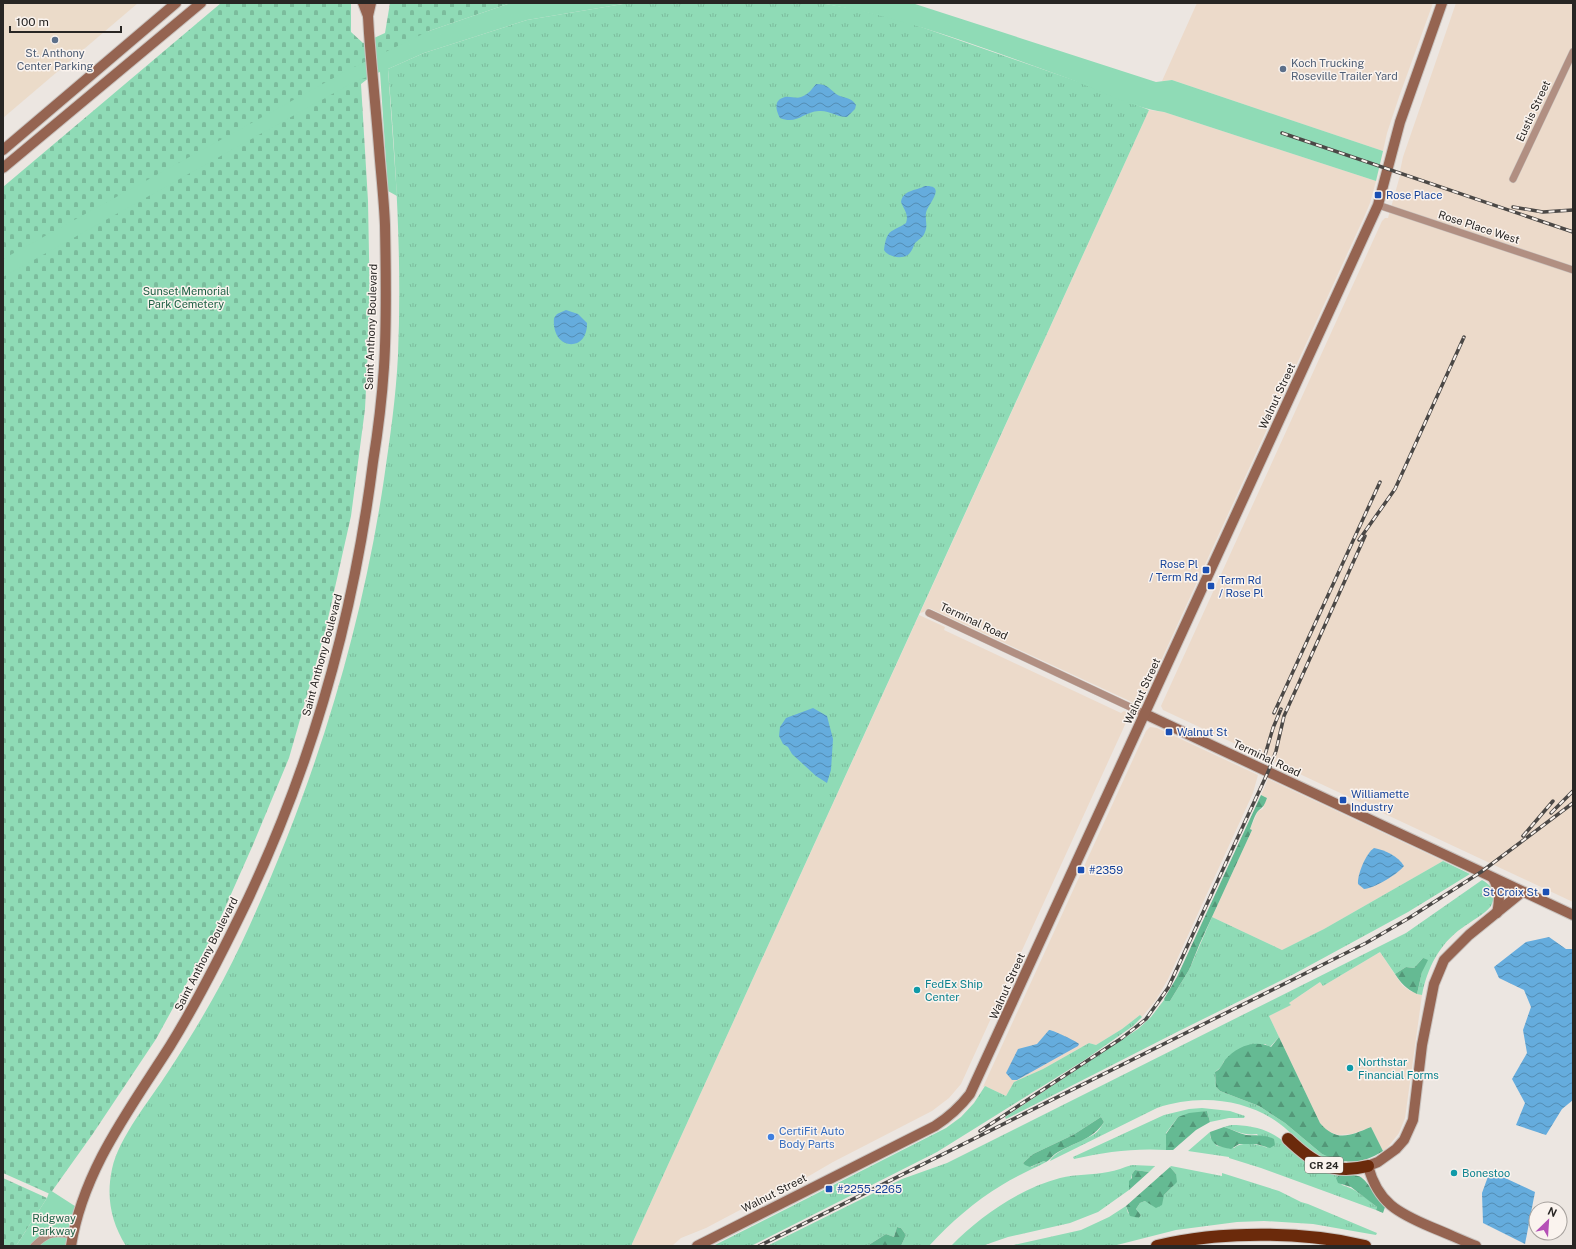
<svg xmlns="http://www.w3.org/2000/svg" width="1576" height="1249" font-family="'Public Sans',sans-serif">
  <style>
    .commercial { fill: #ebdbc9 }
    .industrial { fill: #ecdaca }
    .grass { fill: url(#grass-tufts) }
    .forest { fill: url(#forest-firs) }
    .cemetery { fill: url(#cemetery-stones) }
    .park { fill: #8fdbb6 }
    .water { fill: url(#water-waves) }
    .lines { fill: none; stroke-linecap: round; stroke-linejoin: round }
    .street-casing { stroke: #c9c3bf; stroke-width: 8 }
    .secondary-casing { stroke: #c9c3bf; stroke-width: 12 }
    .highway-casing { stroke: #c9c3bf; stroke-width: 14 }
    .street { stroke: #b18f82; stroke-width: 7 }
    .secondary { stroke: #956451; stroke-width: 10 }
    .highway { stroke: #6b2a0b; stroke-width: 12 }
    .rail-casing { stroke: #4b4846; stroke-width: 3.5 }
    .rail { stroke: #faf3ee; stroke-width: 2; stroke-dasharray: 6; stroke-linecap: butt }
    .service-dot { fill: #5c6f8a; stroke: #faf3ee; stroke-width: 1.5 }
    .transit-dot { fill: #1a4fb4; stroke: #faf3ee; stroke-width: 1.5 }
    .culture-dot { fill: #0f9aa8; stroke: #faf3ee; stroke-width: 1.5 }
    .shop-dot { fill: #3f7fe0; stroke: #faf3ee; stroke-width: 1.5 }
    .labels { text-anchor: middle; stroke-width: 3; stroke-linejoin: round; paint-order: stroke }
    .shield { fill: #faf3ee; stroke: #676461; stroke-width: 1 }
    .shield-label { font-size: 10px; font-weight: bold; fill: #282624 }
    .service-label { font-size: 11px; fill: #4e5e75; stroke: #faf3ee }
    .street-label { font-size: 11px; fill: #282624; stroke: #faf3ee }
    .transit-label { font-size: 11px; fill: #164399; stroke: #faf3ee; text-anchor: start }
    .park-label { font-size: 11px; fill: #206146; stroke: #faf3ee }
    .culture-label { font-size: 11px; fill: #0d838f; stroke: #faf3ee; text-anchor: start }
    .shop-label { font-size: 11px; fill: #366cbe; stroke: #faf3ee; text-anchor: start }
  </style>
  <defs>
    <pattern id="grass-tufts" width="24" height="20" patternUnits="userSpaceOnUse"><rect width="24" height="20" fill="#8fdbb6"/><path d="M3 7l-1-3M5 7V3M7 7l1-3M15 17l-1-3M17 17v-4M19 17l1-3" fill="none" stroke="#7bbc9c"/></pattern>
    <pattern id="forest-firs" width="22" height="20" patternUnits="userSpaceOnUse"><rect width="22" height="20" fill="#65ba93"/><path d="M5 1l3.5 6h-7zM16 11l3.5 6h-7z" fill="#539778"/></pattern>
    <pattern id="cemetery-stones" width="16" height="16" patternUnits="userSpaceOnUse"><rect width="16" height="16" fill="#8fdbb6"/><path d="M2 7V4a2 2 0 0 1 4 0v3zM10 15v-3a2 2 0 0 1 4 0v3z" fill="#7bbc9c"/></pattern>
    <pattern id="water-waves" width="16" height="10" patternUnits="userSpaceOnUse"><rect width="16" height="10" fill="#65acdd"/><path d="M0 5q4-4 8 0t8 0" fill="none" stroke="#538cb3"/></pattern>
  </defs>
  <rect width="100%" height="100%" fill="#ece6e1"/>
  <!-- commercial -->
  <polygon class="commercial" points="3,3 138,3 3,118"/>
  <!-- industrial -->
  <g class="industrial">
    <polygon points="1197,3 1433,3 1399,97 1387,133 1383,151 1172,80 1162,81"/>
    <polygon points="1456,3 1573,3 1573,902 1163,710 1161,706 1382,221 1385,218 1388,218 1401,172 1400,171 1403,157"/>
    <polygon points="1149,110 1164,112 1376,181 1370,203 1365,215 1143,700 1134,703 929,608 924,612 920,613"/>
    <polygon points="919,615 945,627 944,630 1121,713 1124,711 1128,713 1129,716 961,1084 949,1098 932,1111 833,1162 802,1180 776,1191 706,1228 681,1238 672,1246 631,1246"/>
    <polygon points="1150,727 1157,728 1258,775 1253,793 1168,979 1156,1000 1142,1017 1140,1015 1122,1029 1096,1045 1089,1043 1043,1069 1014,1082 1006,1096 985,1086 983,1087 1146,731"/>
    <polygon points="1268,779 1443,861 1324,929 1282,950 1212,917 1252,830 1250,829 1258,811 1263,809 1264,805 1267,798 1261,795"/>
    <polygon points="1380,952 1402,985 1410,991 1422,995 1405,1118 1399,1133 1388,1147 1383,1151 1371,1127 1352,1134 1338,1135 1327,1131 1320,1123 1269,1016 1290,1005 1289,1003 1320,982 1323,986"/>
  </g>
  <!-- grass -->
  <g class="grass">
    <path d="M 629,3 L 820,3 L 855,9 L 901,20 L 1085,84 L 1149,110 L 631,1246 L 126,1246 C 111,1222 106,1197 112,1169 C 119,1137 150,1100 168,1072 C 195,1031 221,987 242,942 C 311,794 360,640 384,479 C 390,438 396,397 398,355 C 402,259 396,164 388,69 L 424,53 L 527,20 Z"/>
    <polygon points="1443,861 1470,874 1408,912 1294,974 1177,1032 1006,1119 1005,1117 1138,1029 1151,1017 1164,1000 1170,1001 1189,970 1212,917 1282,950 1324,929"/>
    <path d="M 1482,880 C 1493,886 1497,894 1491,906 C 1484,915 1471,921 1462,928 C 1439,944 1427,969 1422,995 L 1417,994 L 1422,972 L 1423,958 L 1414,968 L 1406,967 L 1395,974 L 1380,952 L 1323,986 L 1320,982 L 1289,1003 L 1291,1005 L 1269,1016 L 1279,1037 L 1270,1047 L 1265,1044 L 1224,1061 L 1221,1067 L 1215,1072 L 1216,1087 L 1220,1091 L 1259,1106 L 1285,1123 L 1322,1154 L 1349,1163 C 1316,1164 1303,1142 1280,1124 C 1245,1098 1198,1094 1157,1108 L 1050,1161 C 1054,1150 1086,1141 1097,1132 C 1100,1129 1102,1125 1104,1122 L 1101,1117 L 1073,1135 L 1033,1154 L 1023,1163 L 1031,1167 L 1044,1161 L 1046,1162 C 1031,1170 1016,1176 1002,1185 C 975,1201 950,1223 929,1246 L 901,1246 L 906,1235 L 901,1228 L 897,1227 L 894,1237 L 886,1234 L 867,1246 L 767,1246 L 902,1179 L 947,1163 L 1406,933 Z"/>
    <polygon points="1140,1015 1142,1017 1133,1026 1086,1059 937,1152 751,1246 713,1246 946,1128 961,1117 974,1103 985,1086 1006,1096 1014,1082 1043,1069 1089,1043 1096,1045 1122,1029"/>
    <path d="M 1202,1108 L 1230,1111 L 1245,1116 L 1244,1118 L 1229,1118 L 1210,1122 L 1207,1111 L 1178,1117 L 1166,1133 L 1166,1150 C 1134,1148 1105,1152 1074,1159 L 1073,1157 L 1164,1115 L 1189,1109 Z"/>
    <path d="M 1231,1125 C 1248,1125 1265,1128 1279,1138 C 1288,1144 1295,1154 1304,1161 C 1314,1169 1327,1172 1339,1175 L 1337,1176 L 1342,1185 C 1356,1189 1366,1198 1377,1207 L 1376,1210 L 1261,1168 L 1229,1158 L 1229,1157 L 1188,1151 L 1210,1132 L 1210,1137 L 1217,1146 L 1234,1148 C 1241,1141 1259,1144 1267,1148 L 1257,1134 C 1245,1136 1236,1131 1224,1127 Z"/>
    <path d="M 1132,1165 L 1155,1166 L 1149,1172 L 1135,1170 L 1132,1174 L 1129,1190 L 1098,1212 L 1070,1223 L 1008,1237 L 982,1246 L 951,1246 C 980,1216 1019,1189 1060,1178 C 1076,1174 1092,1175 1108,1172 C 1116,1171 1124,1167 1132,1165 Z"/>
    <polygon points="1171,1166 1222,1176 1222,1173 1279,1191 1301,1202 1308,1204 1377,1233 1376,1235 1313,1224 1264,1221 1237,1222 1176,1230 1113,1246 1009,1246 1081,1230 1109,1217 1126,1206 1128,1213 1139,1218 1141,1215 1136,1209 1140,1203 1145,1201 1148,1202 1162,1199 1164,1195 1173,1186 1176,1174 1170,1167"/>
  </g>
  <!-- forest -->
  <g class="forest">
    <path d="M 1261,795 L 1267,798 C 1264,806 1264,806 1258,811 C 1255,814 1252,824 1250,829 L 1252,830 L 1200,943 L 1189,970 L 1170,1001 L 1165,1001 L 1164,999 L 1177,977 Z"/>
    <path d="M 1423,958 L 1428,960 L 1422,972 L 1417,994 C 1406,989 1401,983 1395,974 L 1406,967 L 1414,968 Z"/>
    <path d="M 1279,1037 L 1320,1123 C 1337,1143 1351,1135 1371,1127 L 1383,1151 C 1361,1165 1345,1164 1322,1154 L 1285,1123 L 1259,1106 L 1220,1091 L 1216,1087 L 1215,1072 C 1221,1069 1222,1064 1225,1060 C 1237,1046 1255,1039 1271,1047 Z"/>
    <polygon points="1207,1111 1210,1122 1196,1130 1173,1150 1166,1150 1166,1134 1178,1117 1189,1113"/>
    <path d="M 1101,1117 L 1104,1122 C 1093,1140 1072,1143 1055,1154 C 1051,1157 1050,1160 1046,1162 L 1044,1161 L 1030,1167 L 1025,1165 L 1023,1163 L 1033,1154 L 1073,1135 Z"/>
    <path d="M 1224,1127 C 1231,1129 1238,1133 1246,1135 C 1256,1136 1264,1134 1274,1139 L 1275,1145 L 1270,1148 L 1256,1144 L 1239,1144 L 1231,1149 C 1220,1147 1210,1145 1210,1132 Z"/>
    <polygon points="1170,1167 1176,1174 1177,1182 1164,1195 1162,1205 1156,1208 1145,1201 1140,1203 1136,1209 1141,1215 1139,1218 1130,1216 1126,1206"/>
    <polygon points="1135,1170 1149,1172 1129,1190 1129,1181 1132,1178 1132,1174"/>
    <path d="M 1339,1175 C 1345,1175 1352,1174 1358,1176 C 1367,1178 1376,1199 1385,1207 L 1383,1213 L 1376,1210 L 1377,1207 L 1351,1187 L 1338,1183 L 1336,1178 Z"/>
    <polygon points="897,1227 901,1228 906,1235 901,1246 867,1246 886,1234 894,1237"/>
  </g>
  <!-- cemetery -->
  <g class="cemetery">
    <polygon points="221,3 351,3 351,32 363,43 385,33 390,3 511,3 429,31 361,84 368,201 370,309 365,409 351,516 325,632 289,758 252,847 212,937 156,1039 92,1135 50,1194 3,1173 3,187"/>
    <polygon points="3,1178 47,1198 16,1246 3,1246"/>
  </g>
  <!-- park -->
  <g class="park">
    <polygon points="511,3 629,3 527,20 424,53 388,69 397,196 388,191 380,72 354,82 3,277 3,259 350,69 429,31"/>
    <path d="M 820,3 L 912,3 L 1156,82 L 1172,80 L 1383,151 L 1376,181 L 1164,112 C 1132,108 1098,89 1067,78 C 986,49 905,17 820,3 Z"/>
    <polygon points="50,1190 81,1210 71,1246 16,1246 47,1198"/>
  </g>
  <!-- water -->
  <g class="water">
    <path d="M 816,84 C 827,84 829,88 836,94 C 843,99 851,96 856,105 L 855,109 L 847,117 C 837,117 829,110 819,111 C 803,112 797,125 780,118 C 776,110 773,100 785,97 C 791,96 796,99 801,97 C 808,95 812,89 816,84 Z"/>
    <path d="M 925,186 C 948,185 927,205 926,213 C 925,220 928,226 925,232 C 923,238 919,239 915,243 C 913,247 912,251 909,254 C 902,260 888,257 884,250 C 887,228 891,233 906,223 C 909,214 904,210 901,202 C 903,190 915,191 925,186 Z"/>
    <path d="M 566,310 L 578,314 L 587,323 C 588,353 551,351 554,318 L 557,314 Z"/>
    <polygon points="813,708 827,716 833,739 831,770 827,783 816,776 792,754 788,747 783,744 779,736 780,727 786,718"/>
    <path d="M 1374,848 C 1385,850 1398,856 1404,866 C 1398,874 1373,889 1364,889 L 1358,884 C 1357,875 1366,853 1374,848 Z"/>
    <polygon points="1549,937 1566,949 1573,949 1573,1100 1562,1109 1546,1135 1516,1125 1525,1103 1512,1079 1527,1053 1523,1030 1531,1007 1524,990 1499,978 1494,967 1526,942"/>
    <path d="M 1049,1030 C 1053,1030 1076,1041 1079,1044 L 1078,1046 L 1017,1080 L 1012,1080 L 1006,1073 L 1018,1049 L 1037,1044 Z"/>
    <polygon points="1490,1171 1535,1192 1525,1244 1483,1223 1482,1193"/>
  </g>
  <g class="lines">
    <defs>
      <g id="street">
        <polyline points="1513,179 1573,52"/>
        <polyline points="1378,205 1573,270"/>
        <polyline points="929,613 1145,714"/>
        <path d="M 34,1246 C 48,1232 54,1232 73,1235"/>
      </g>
      <g id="secondary">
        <polyline points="363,3 368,16"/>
        <polyline points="3,150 176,3"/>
        <polyline points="3,168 201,3"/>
        <polyline points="1145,714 1573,915"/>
        <path d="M 1493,878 C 1500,890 1500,900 1497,913"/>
        <path d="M 71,1246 C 83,1170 130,1109 170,1046 C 199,999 224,949 248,899 C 313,761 354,613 373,462 C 378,431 382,398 384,367 C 387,320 386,272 385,225 C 384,200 381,174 379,148 C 376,110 372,72 369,33 L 368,16 L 371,3"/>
        <path d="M 697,1246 L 935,1126 C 949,1117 960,1107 970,1094 L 1378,205 L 1400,122 L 1442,3"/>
        <path d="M 1476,1246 C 1461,1240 1446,1233 1431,1227 C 1398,1213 1378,1203 1368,1166 L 1378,1162 L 1396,1149 L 1404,1140 L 1413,1120 L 1422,1045 L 1434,984 L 1444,960 L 1469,935 L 1522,892"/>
      </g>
      <g id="highway">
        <path d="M 1288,1139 C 1313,1163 1332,1175 1368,1166"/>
        <path d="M 1157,1246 C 1219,1231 1303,1231 1365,1246"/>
      </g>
    </defs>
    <!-- street casing -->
    <use href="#street" class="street-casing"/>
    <!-- secondary casing -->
    <use href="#secondary" class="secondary-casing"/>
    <!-- highway casing -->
    <use href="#highway" class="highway-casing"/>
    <!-- street -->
    <use href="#street" class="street"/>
    <!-- secondary -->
    <use href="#secondary" class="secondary"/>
    <!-- highway -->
    <use href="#highway" class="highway"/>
    <defs>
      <g id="rail">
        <polyline points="1282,133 1573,232"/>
        <polyline points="1513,207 1543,212 1573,210"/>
        <polyline points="1359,540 1395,489 1464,337"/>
        <polyline points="1274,713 1380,482"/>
        <polyline points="1265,755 1273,728 1281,709"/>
        <polyline points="1551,813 1573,791"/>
        <polyline points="1523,836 1553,801"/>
        <polyline points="980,1131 1122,1038 1146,1019 1168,988 1268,772 1276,751 1284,716 1365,536"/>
        <polyline points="759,1246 1366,943 1409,918 1481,872 1573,803"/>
      </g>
    </defs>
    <!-- rail casing -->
    <use href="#rail" class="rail-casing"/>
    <!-- rail -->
    <use href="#rail" class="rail"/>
  </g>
  <!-- markers -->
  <g class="service-dot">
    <circle cx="55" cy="40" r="4"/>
    <circle cx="1283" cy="69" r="4"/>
  </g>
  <g class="transit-dot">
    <rect x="1374" y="191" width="8" height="8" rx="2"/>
    <rect x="1202" y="566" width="8" height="8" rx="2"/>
    <rect x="1207" y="582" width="8" height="8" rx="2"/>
    <rect x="1165" y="728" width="8" height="8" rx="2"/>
    <rect x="1339" y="796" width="8" height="8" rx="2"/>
    <rect x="1077" y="866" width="8" height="8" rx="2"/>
    <rect x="1542" y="888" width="8" height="8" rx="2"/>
    <rect x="825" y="1185" width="8" height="8" rx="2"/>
  </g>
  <g class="culture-dot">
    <circle cx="917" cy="990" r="4"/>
    <circle cx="1350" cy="1068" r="4"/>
    <circle cx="1454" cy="1173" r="4"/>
  </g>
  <circle class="shop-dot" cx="771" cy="1137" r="4"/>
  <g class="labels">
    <!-- shield labels -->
    <rect class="shield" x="1305" y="1157" width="38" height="16" rx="3"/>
    <g class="shield-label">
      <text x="1324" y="1169">CR 24</text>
    </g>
    <!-- service labels -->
    <g class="service-label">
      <text x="55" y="57">St. Anthony<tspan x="55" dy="13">Center Parking</tspan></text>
      <text x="1291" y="67" text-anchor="start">Koch Trucking<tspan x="1291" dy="13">Roseville Trailer Yard</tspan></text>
    </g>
    <!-- street labels -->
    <g class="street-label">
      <text transform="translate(1533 111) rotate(-65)" y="4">Eustis Street</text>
      <text transform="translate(1479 227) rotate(18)" y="4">Rose Place West</text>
      <text transform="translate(371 327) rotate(-88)" y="4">Saint Anthony Boulevard</text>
      <text transform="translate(1277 396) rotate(-65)" y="4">Walnut Street</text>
      <text transform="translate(974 621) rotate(25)" y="4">Terminal Road</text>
      <text transform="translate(322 655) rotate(-75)" y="4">Saint Anthony Boulevard</text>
      <text transform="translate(1142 691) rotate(-65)" y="4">Walnut Street</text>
      <text transform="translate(1267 758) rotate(25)" y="4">Terminal Road</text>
      <text transform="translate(206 954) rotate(-63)" y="4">Saint Anthony Boulevard</text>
      <text transform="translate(1007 986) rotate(-66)" y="4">Walnut Street</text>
      <text transform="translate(774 1193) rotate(-27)" y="4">Walnut Street</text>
    </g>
    <!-- transit labels -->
    <g class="transit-label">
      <text x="1386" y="199">Rose Place</text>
      <text x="1198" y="568" text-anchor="end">Rose Pl<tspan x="1198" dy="13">/ Term Rd</tspan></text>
      <text x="1219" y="584">Term Rd<tspan x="1219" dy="13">/ Rose Pl</tspan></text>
      <text x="1177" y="736">Walnut St</text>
      <text x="1351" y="798">Williamette<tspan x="1351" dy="13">Industry</tspan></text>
      <text x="1089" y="874">#2359</text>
      <text x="1538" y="896" text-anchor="end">St Croix St</text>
      <text x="837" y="1193">#2255-2265</text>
    </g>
    <!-- park labels -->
    <g class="park-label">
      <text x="186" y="295">Sunset Memorial<tspan x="186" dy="13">Park Cemetery</tspan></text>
      <text x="54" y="1222">Ridgway<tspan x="54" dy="13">Parkway</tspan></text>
    </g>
    <!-- culture labels -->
    <g class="culture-label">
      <text x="925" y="988">FedEx Ship<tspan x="925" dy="13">Center</tspan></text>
      <text x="1358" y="1066">Northstar<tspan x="1358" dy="13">Financial Forms</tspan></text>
      <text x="1462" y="1177">Bonestoo</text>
    </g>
    <!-- shop labels -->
    <g class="shop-label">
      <text x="779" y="1135">CertiFit Auto<tspan x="779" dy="13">Body Parts</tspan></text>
    </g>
  </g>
  <!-- border -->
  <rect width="1576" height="1249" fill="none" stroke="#282624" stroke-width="8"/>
  <!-- north arrow -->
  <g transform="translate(1548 1221) rotate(25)"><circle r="19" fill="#faf3ee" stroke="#a6a19d"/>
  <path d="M0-3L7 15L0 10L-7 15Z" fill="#b550b6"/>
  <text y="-6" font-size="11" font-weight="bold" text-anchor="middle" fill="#282624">N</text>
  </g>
  <!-- scale -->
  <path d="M10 26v6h111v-6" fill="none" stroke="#282624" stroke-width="2"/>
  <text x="16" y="26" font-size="12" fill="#282624" stroke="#faf3ee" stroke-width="3" paint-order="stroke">100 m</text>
</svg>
